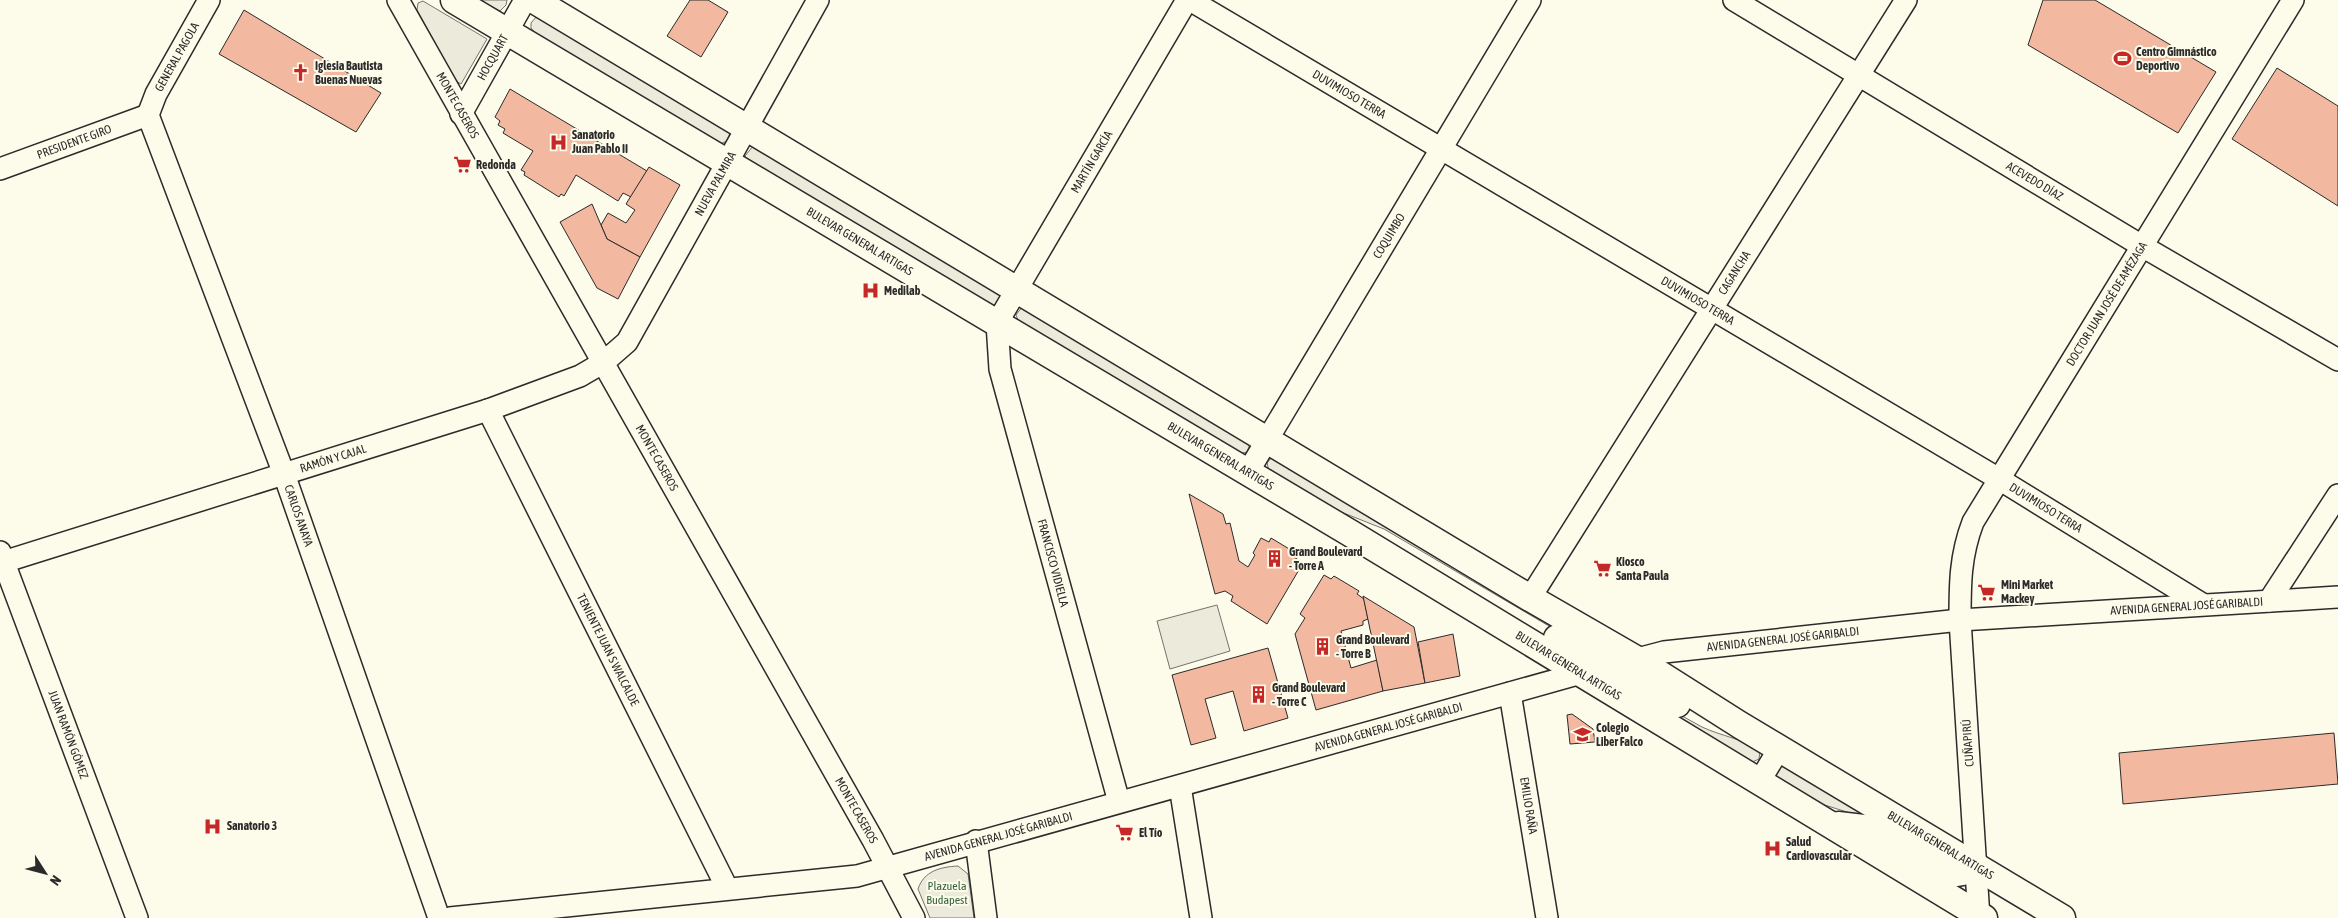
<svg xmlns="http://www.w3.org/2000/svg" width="2338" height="918" font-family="'Asap Condensed',sans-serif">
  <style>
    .green { fill: #ecebdb; stroke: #74746e }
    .parking { fill: #eceadb; stroke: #74746e }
    .building { fill: #f2b8a0; stroke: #2b2b2b }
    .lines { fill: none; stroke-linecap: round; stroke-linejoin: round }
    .minor-casing { stroke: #2b2b2b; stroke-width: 24 }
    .major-casing { stroke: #2b2b2b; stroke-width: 29 }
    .minor { stroke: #fdfbea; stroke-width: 21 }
    .major { stroke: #fdfbea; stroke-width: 26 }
    .labels { text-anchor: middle; stroke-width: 4; stroke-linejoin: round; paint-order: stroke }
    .poi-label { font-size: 12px; font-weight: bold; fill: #2b2b2b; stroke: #fdfbea; text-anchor: start }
    .street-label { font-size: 12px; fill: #2b2b2b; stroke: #fdfbea }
    .park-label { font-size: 12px; fill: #34623c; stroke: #fdfbea }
  </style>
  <rect width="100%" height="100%" fill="#fdfbea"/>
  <!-- green -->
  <g class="green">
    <polygon points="478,0 507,0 506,5 500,11"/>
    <polygon points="423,1 487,39 461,84 456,81 417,10 418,3"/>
    <polygon points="537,16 730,133 727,141 720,144 536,34 531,28 531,23"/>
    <polygon points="754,145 1001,294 999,303 993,305 747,160 745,156"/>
    <polygon points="1022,307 1250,444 1247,452 1238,454 1019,323 1016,315"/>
    <polygon points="1272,457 1584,641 1588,649 1384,529 1326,506 1269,471 1267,463"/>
    <path d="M 1627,683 C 1652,697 1677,714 1702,727 C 1721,736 1744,739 1760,751 L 1759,759 L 1750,763 L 1624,687 Z"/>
    <polygon points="1781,764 1879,821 1877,826 1847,812 1815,802 1776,776 1775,773"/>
    <path d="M 958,866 L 968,874 L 974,918 L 930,918 L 918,889 C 924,871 940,867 958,866 Z"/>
  </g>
  <!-- parking -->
  <polygon class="parking" points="1217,605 1230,651 1170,669 1157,621"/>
  <!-- building -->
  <g class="building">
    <polygon points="690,0 708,0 728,12 701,57 667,36"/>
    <polygon points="2043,0 2095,0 2216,72 2178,133 2028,45"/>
    <polygon points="244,10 381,93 356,132 219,54"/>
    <polygon points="2277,68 2338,106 2338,206 2232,139"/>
    <polygon points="510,89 647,171 631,197 623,193 618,201 576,175 564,196 561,194 559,197 524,175 525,172 521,170 533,151 503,133 505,129 498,125 500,121 495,117"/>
    <polygon points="649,167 680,185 640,257 607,239 601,225 608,213 626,223 635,210 626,204"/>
    <polygon points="592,204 607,239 640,257 618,299 597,288 560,222"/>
    <polygon points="1189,494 1223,514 1226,524 1230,523 1239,561 1248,567 1255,555 1253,553 1261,538 1269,542 1271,538 1296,553 1294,557 1303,563 1267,624 1231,601 1233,596 1225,591 1215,594"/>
    <polygon points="1324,575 1331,579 1334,576 1359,591 1357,594 1364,599 1368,619 1363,621 1363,625 1341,631 1351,668 1377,660 1383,691 1316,710 1295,634 1305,618 1300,614"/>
    <polygon points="1363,596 1414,627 1425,683 1383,691"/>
    <polygon points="1453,634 1460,676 1425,683 1418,642"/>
    <polygon points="1268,648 1288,718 1244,731 1233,691 1205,699 1216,738 1191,745 1172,675"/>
    <polygon points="1572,714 1593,729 1595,742 1570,744 1567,715"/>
    <polygon points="2334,733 2338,784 2123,804 2119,753"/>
  </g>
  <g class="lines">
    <defs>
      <g id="minor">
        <path id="s1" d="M 398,0 L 873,840 L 914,918"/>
        <path id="s2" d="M 1190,0 L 1999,479 L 2202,604"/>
        <path id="s3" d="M 1734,0 L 2142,246 L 2338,360"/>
        <path id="s4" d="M 461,114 L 525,0"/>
        <path id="s5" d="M 148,115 L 284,474 L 439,918"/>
        <path id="s6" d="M 148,115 L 156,94 L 209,0"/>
        <path id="s7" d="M 0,169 L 148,115"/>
        <path id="s8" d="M 488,410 L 727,888"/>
        <path id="s9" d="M 1248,472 L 1530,0"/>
        <path id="s10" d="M 0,552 L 137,918"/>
        <path id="s11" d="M 0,563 L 488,410 L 580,376 L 604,362 L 627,342 L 818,0"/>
        <path id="s12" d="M 1530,598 L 1906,0"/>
        <polyline points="2269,601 2338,495"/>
        <path id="s13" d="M 1626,662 L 1664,652 L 1960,620 L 2338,597"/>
        <path id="s14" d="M 1510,693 L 1547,918"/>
        <polyline points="1759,782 1779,749"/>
        <polyline points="1180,786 1201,918"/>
        <path id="s15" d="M 1119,802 L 1000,369 L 997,323 L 1187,0"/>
        <polyline points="976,841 986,918"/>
        <path id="s16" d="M 450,918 L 857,876 L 1592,670"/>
        <path id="s17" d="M 1979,918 L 1960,620 C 1960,584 1960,556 1973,522 L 2293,0"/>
      </g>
      <g id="major">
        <path id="s18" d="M 454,0 L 1350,533 L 1984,918"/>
        <path id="s19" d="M 534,0 L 1530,598 L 1636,659 L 1740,725 L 2062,918"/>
        <path d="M 1557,638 C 1586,655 1596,659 1630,659"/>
        <path d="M 1593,673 C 1629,673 1647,687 1677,704"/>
        <polyline points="1838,825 1872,829 1937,869 1951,874 1963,872 1976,866"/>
      </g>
    </defs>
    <!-- minor casing -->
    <use href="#minor" class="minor-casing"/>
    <!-- major casing -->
    <use href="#major" class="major-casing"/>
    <!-- minor -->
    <use href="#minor" class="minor"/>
    <!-- major -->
    <use href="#major" class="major"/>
  </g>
  <!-- icons -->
  <defs>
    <symbol id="stadium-bare" viewBox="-9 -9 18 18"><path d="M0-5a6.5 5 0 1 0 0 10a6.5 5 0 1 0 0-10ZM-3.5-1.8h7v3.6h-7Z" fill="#c62828" stroke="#fdfbea" stroke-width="2.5" paint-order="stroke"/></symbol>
    <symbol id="church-bare" viewBox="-9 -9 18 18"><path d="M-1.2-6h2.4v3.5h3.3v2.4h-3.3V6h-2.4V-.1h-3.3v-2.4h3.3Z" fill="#c62828" stroke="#fdfbea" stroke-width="2.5" paint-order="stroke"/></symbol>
    <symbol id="hospital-bare" viewBox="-9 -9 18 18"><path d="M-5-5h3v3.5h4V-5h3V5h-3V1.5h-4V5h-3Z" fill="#c62828" stroke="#fdfbea" stroke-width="2.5" paint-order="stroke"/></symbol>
    <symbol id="supermarket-bare" viewBox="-9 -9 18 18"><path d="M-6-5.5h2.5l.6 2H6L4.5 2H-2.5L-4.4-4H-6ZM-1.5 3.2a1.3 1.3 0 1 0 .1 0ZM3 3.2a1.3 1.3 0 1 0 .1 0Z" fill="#c62828" stroke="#fdfbea" stroke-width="2.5" paint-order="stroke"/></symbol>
    <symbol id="building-bare" viewBox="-9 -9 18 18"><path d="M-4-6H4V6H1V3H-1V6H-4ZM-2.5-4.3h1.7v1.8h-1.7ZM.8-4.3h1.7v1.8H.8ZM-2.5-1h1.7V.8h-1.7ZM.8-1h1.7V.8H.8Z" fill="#c62828" stroke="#fdfbea" stroke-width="2.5" paint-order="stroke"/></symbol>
    <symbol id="school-bare" viewBox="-9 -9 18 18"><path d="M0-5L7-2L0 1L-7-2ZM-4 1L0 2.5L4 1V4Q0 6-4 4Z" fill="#c62828" stroke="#fdfbea" stroke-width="2.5" paint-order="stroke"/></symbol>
  </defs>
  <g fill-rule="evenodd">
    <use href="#stadium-bare" x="2110" y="46" width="25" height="25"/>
    <use href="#church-bare" x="288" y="60" width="25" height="25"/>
    <use href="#hospital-bare" x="546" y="130" width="25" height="25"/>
    <use href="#supermarket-bare" x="450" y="152" width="25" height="25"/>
    <use href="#hospital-bare" x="858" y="278" width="25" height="25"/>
    <use href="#building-bare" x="1262" y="546" width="25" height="25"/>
    <use href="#supermarket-bare" x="1590" y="556" width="25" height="25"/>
    <use href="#supermarket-bare" x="1974" y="580" width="25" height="25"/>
    <use href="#building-bare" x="1310" y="634" width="25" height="25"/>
    <use href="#building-bare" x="1246" y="682" width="25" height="25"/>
    <use href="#school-bare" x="1570" y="722" width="25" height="25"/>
    <use href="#hospital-bare" x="200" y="814" width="25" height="25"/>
    <use href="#supermarket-bare" x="1112" y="820" width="25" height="25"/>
    <use href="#hospital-bare" x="1760" y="836" width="25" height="25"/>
  </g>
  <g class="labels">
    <!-- poi labels -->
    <g class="poi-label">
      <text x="2136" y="56">Centro Gimnástico<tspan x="2136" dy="14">Deportivo</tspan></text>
      <text x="315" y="70">Iglesia Bautista<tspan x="315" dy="14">Buenas Nuevas</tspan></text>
      <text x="572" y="139">Sanatorio<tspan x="572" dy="14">Juan Pablo II</tspan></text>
      <text x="476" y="169">Redonda</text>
      <text x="884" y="295">Medilab</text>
      <text x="1289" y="556">Grand Boulevard<tspan x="1289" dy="14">- Torre A</tspan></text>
      <text x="1616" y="566">Kiosco<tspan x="1616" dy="14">Santa Paula</tspan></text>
      <text x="2001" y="589">Mini Market<tspan x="2001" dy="14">Mackey</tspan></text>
      <text x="1336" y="644">Grand Boulevard<tspan x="1336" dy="14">- Torre B</tspan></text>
      <text x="1272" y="692">Grand Boulevard<tspan x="1272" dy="14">- Torre C</tspan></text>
      <text x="1596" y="732">Colegio<tspan x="1596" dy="14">Liber Falco</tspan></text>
      <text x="227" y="830">Sanatorio 3</text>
      <text x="1139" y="837">El Tío</text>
      <text x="1786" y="846">Salud<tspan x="1786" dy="14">Cardiovascular</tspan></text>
    </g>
    <!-- street labels -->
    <g class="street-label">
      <text dy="4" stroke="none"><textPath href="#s6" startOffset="65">GENERAL PAGOLA</textPath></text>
      <text dy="4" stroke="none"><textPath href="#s4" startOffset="65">HOCQUART</textPath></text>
      <text dy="4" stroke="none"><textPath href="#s2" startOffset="185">DUVIMIOSO TERRA</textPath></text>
      <text dy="4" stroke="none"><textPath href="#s1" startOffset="121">MONTE CASEROS</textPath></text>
      <text dy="4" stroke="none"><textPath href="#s7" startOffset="79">PRESIDENTE GIRO</textPath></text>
      <text dy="4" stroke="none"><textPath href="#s15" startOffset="682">MARTÍN GARCÍA</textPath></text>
      <text dy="4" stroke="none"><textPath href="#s3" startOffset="351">ACEVEDO DÍAZ</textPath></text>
      <text dy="4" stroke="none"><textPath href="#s11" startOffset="849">NUEVA PALMIRA</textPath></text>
      <text dy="4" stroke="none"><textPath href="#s9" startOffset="275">COQUIMBO</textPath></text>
      <text dy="4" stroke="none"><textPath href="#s18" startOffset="472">BULEVAR GENERAL ARTIGAS</textPath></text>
      <text dy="4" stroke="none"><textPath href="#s12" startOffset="384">CAGANCHA</textPath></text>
      <text dy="4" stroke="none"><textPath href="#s2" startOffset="590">DUVIMIOSO TERRA</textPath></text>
      <text dy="4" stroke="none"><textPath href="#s17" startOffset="654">DOCTOR JUAN JOSÉ DE AMÉZAGA</textPath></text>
      <text dy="4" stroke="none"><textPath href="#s18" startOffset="892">BULEVAR GENERAL ARTIGAS</textPath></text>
      <text dy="4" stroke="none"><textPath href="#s1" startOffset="526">MONTE CASEROS</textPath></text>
      <text dy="4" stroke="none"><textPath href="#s11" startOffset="349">RAMÓN Y CAJAL</textPath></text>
      <text dy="4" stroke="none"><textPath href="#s2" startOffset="995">DUVIMIOSO TERRA</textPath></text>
      <text dy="4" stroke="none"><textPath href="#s5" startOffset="428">CARLOS ANAYA</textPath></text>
      <text transform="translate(1053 563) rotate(75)" y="4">FRANCISCO VIDIELLA</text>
      <text dy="4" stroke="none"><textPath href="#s13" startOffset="564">AVENIDA GENERAL JOSÉ GARIBALDI</textPath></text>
      <text dy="4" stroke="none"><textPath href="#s13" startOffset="159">AVENIDA GENERAL JOSÉ GARIBALDI</textPath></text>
      <text dy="4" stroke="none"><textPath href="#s8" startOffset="268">TENIENTE JUAN S WALCALDE</textPath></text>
      <text dy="4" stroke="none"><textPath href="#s18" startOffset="1298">BULEVAR GENERAL ARTIGAS</textPath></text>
      <text dy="4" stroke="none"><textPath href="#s16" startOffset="961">AVENIDA GENERAL JOSÉ GARIBALDI</textPath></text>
      <text dy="4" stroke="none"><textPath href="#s10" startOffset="195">JUAN RAMÓN GÓMEZ</textPath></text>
      <text transform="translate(1968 743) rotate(-94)" y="4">CUÑAPIRÚ</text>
      <text dy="4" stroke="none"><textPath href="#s14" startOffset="114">EMILIO RAÑA</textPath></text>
      <text dy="4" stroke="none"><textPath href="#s1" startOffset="931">MONTE CASEROS</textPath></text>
      <text dy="4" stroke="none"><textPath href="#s16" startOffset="556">AVENIDA GENERAL JOSÉ GARIBALDI</textPath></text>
      <text dy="4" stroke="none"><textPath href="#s19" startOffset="1641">BULEVAR GENERAL ARTIGAS</textPath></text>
    </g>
    <!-- park labels -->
    <g class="park-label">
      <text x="947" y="890">Plazuela<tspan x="947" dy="14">Budapest</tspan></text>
    </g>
  </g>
  <!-- north arrow -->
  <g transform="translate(45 873) rotate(126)" stroke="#fdfbea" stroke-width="4" paint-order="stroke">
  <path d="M0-4L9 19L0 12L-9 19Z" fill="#2b2b2b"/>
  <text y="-8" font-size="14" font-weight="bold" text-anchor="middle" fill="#2b2b2b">N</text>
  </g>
</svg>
